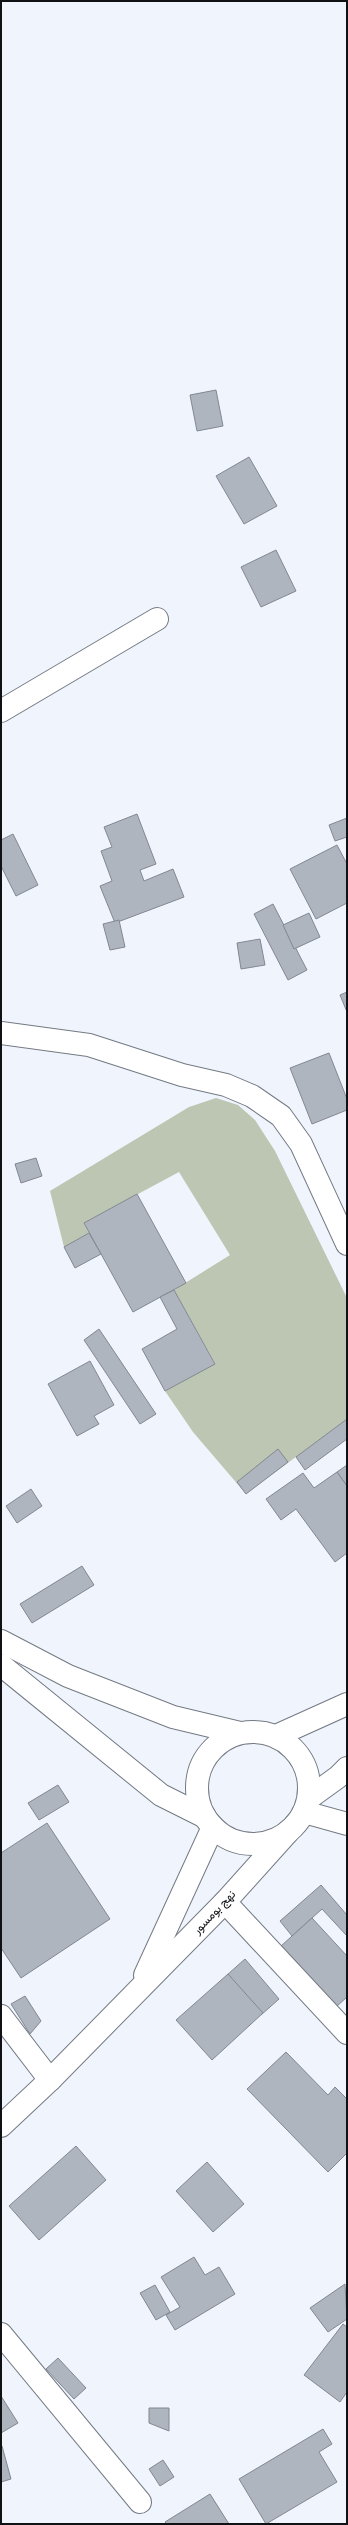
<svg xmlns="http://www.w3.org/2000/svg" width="348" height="2525" font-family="'Roboto Condensed',Vazirmatn,sans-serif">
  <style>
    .green { fill: #bcc6b2 }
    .building { fill: #afb5bf; stroke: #828791 }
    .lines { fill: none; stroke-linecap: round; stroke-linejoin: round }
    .minor-casing { stroke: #747a83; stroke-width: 24 }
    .secondary-casing { stroke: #747a83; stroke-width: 24 }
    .minor { stroke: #fff; stroke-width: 22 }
    .secondary { stroke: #fff; stroke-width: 22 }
    .labels { text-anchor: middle; stroke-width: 3; stroke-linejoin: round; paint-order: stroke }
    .street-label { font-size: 12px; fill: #0f1115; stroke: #fff }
  </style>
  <rect width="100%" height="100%" fill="#eff4fd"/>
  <!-- green -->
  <polygon class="green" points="216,1098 238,1105 255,1120 275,1151 347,1298 347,1419 246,1494 193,1432 165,1391 215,1363 174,1290 230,1255 179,1172 84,1223 89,1233 64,1247 50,1191 189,1107"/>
  <!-- building -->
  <g class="building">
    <polygon points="216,390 223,426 197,431 190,395"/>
    <polygon points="249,457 277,506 244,524 216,476"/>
    <polygon points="276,550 296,591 261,607 241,567"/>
    <polygon points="137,814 156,864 140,870 144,881 173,869 184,897 115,923 100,886 112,881 101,851 112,847 104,827"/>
    <polygon points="347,818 347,837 335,841 329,825"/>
    <polygon points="13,834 38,885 16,896 1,866 1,840"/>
    <polygon points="337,845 347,864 347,903 316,919 290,869"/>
    <polygon points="273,904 307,970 288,980 254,914"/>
    <polygon points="309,913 320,937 294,949 283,925"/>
    <polygon points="119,920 125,947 110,950 103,924"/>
    <polygon points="260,939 265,965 241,969 237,943"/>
    <polygon points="347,992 347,1012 340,995"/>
    <polygon points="329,1053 347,1099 347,1110 312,1124 290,1068"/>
    <polygon points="36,1158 42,1176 21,1183 15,1164"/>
    <polygon points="137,1194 186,1283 133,1312 84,1223"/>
    <polygon points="89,1233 101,1254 75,1268 64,1247"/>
    <polygon points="174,1290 215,1364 165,1391 142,1349 177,1329 160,1297"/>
    <polygon points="99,1329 156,1414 140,1424 84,1340"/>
    <polygon points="90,1361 114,1405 94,1416 99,1424 77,1436 48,1384"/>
    <polygon points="347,1419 347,1439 305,1470 296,1457"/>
    <polygon points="278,1449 288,1462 246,1494 237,1482"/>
    <polygon points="347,1465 347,1486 337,1472"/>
    <polygon points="337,1472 347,1486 347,1553 335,1562 296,1509 281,1520 266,1499 303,1473 314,1488"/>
    <polygon points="31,1489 42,1506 17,1523 6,1506"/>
    <polygon points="82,1566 94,1585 32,1623 20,1604"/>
    <polygon points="58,1785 69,1802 39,1820 28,1803"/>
    <polygon points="47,1823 110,1919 21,1978 1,1948 1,1853"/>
    <polygon points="321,1885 347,1915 347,1936 322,1909 292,1936 280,1921"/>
    <polygon points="312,1918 347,1956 347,1997 336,2007 281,1946"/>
    <polygon points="245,1959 279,1999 261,2015 227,1975"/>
    <polygon points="228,1974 263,2013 212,2060 176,2020"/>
    <polygon points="25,1996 41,2021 30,2034 11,2004"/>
    <polygon points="286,2052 328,2095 335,2087 347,2099 347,2153 328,2172 247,2089"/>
    <polygon points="76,2146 106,2180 39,2240 9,2206"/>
    <polygon points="207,2162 244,2204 213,2232 176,2191"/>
    <polygon points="194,2257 205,2275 219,2267 235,2294 175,2330 166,2315 180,2307 161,2277"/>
    <polygon points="345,2284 347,2319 328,2332 310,2308"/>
    <polygon points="155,2285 170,2312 156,2320 140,2293"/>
    <polygon points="343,2324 347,2327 347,2392 340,2402 304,2375"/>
    <polygon points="58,2358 86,2388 74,2399 46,2369"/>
    <polygon points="1,2396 18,2423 1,2433"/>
    <polygon points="149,2408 169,2408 169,2431 149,2423"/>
    <polygon points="323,2429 332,2444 319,2452 337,2482 266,2524 239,2479"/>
    <polygon points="2,2446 11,2479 1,2482 1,2447"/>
    <polygon points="163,2460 174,2477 160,2486 149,2469"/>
    <polygon points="210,2494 229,2524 167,2524 165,2522"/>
  </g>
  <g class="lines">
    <defs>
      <g id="minor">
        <polyline points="1,711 157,619"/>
        <polyline points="1,1033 89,1045 182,1075 226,1085 252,1096 281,1116 301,1144 347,1244"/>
        <polyline points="304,1812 347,1824"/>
        <polyline points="225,1902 347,2033"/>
        <polyline points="1,2016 50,2080"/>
        <polyline points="1,2334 140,2502"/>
      </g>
      <g id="secondary">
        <polyline points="1,1641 68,1676 173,1717 240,1733"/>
        <polyline points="1,1665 161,1795 205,1817"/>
        <circle cx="253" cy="1788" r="56"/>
        <polyline points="276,1736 347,1704"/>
        <polyline points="309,1798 338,1777 347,1768"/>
        <polyline points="145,1975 213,1827"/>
        <polyline points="1,2126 50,2080 225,1902 288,1832"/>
      </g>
    </defs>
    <!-- minor casing -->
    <use href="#minor" class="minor-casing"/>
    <!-- secondary casing -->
    <use href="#secondary" class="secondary-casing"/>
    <!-- minor -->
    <use href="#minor" class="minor"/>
    <!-- secondary -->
    <use href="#secondary" class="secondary"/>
  </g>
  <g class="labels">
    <!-- street labels -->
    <g class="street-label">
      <text transform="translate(214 1912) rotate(-46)" y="4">نهج بومسور</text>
    </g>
  </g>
  <!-- border -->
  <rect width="348" height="2525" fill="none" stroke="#0f1115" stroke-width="4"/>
</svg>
